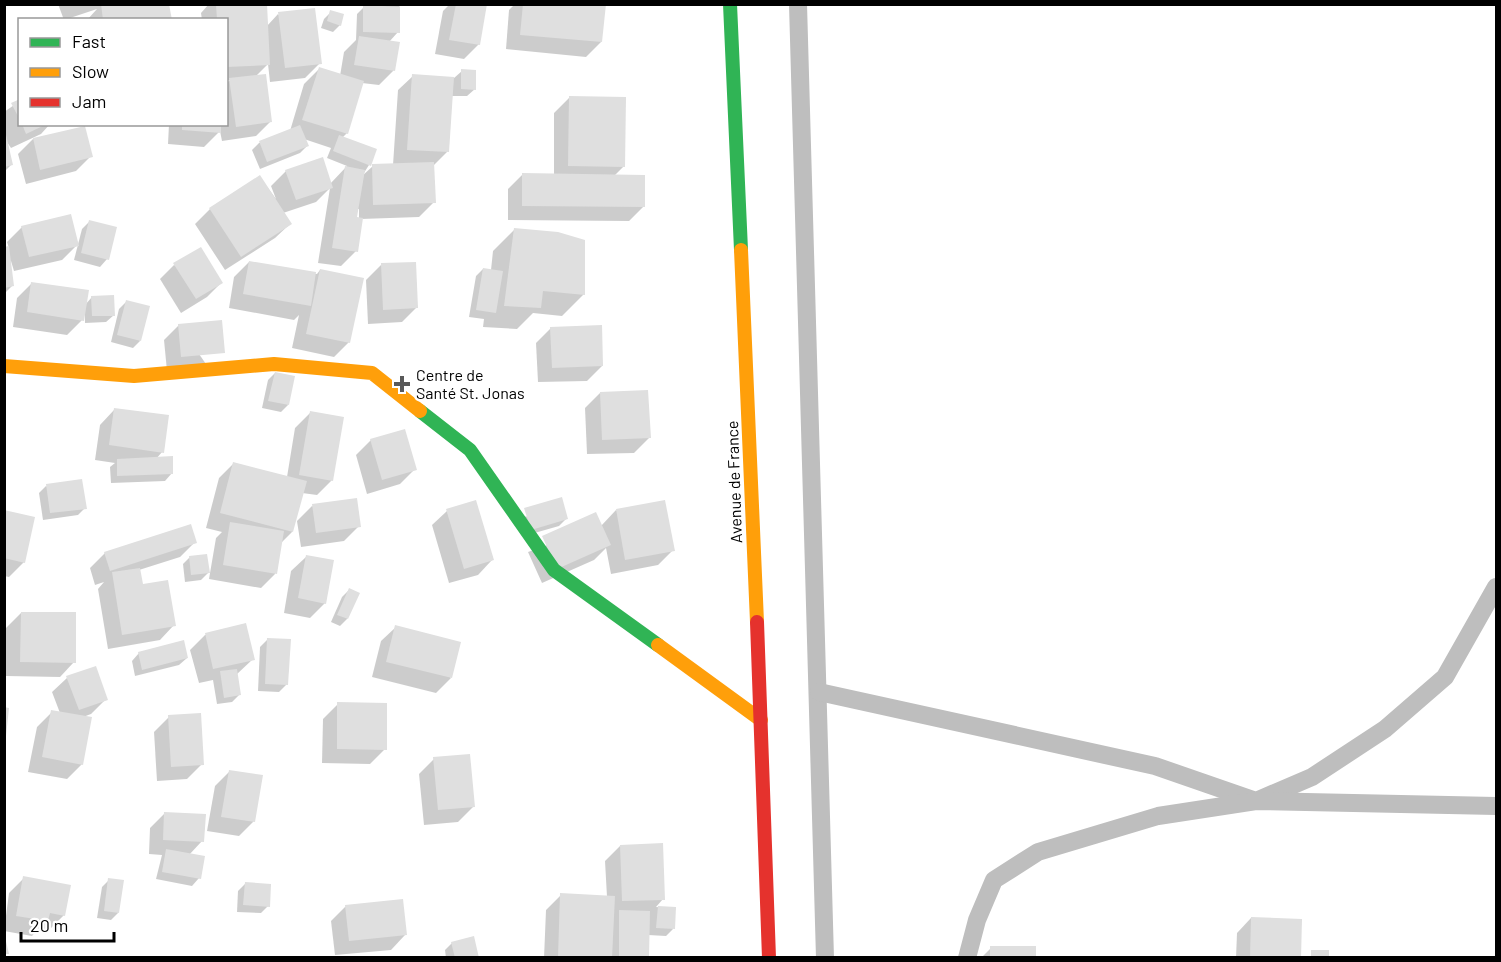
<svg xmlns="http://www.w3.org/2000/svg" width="1501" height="962" font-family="Barlow,sans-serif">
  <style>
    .shadow { fill: #0003; fill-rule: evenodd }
    .building { fill: #dfdfdf }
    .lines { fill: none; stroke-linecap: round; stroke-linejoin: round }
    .lane { stroke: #bebebe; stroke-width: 18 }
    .fast { stroke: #30b455; stroke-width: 14 }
    .slow { stroke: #ff9f0a; stroke-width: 14 }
    .jam { stroke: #e5322d; stroke-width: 14 }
    .poi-dot { fill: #595959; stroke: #fff; stroke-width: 2 }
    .labels { text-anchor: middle; stroke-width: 5; stroke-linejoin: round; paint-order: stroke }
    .poi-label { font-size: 16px; fill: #000; stroke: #fff; text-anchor: start }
    .street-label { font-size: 16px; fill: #000; stroke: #fff }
  </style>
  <rect width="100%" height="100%" fill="#fff"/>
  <!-- shadow -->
  <g class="shadow">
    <polygon points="58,4 168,4 170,20 87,20 97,9 64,20"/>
    <polygon points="209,4 266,4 267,26 278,14 320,63 305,78 270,82 268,64 255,77 271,121 256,136 222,141 220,131 204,147 168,144 169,124 226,124 226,84 230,80 226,80 226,20 202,20 201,13"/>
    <path d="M 379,4 L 402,4 L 399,7 L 398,32 L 389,42 L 394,70 L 379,85 L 362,83 L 347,133 L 342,138 L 369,165 L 362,176 L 373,166 L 393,165 L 398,90 L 413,76 L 454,78 L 462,71 L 475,89 L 467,96 L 451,96 L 448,151 L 432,167 L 434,202 L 419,217 L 361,219 L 356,251 L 341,266 L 318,263 L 330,188 L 316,202 L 283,213 L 290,224 L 275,238 L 225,270 L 195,224 L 210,209 L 260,177 L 276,199 L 271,186 L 286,171 L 330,184 L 347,166 L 327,158 L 331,148 L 304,139 L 307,146 L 300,153 L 260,169 L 252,150 L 259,143 L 290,131 L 304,84 L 319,69 L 340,76 L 344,52 L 356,40 L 357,14 L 364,7 L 379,7 ZM 357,209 L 359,209 L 359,219 L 356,218 Z"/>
    <polygon points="450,4 486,4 479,44 464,59 435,54 443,11"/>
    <polygon points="515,4 604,4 601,42 586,57 506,49 509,10"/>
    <polygon points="331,12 340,25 333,32 321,28 324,19"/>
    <polygon points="569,98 624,166 614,176 644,206 629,221 508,220 508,189 523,174 554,175 554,113"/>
    <polygon points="20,101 20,124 50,124 41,134 11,148 7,142 11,165 4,172 4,112"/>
    <polygon points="33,139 91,156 76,171 26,184 18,154"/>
    <polygon points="89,222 107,259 100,267 74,260 82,229"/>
    <polygon points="22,227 77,245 62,260 14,271 11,261 9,261 12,286 4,294 4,248 9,248 7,242"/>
    <polygon points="515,229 584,294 562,316 533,313 517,329 483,327 484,319 469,317 476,276 483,269 491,270 493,251"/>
    <polygon points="249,262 317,274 320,270 349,342 334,357 292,348 299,315 294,320 229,308 234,277"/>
    <polygon points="174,265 221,283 207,297 181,313 160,279"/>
    <polygon points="381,265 417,307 402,322 368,324 366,280"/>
    <polygon points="32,283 85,305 92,297 114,315 106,322 85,323 85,312 82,320 67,335 13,327 17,298"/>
    <polygon points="126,302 140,341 133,348 111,342 119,309"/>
    <polygon points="179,325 208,367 167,371 164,340"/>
    <polygon points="551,328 602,366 587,381 538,382 536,343"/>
    <polygon points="275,373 288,405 281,412 262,408 268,380"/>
    <polygon points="600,393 649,438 634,453 587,454 585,408"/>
    <polygon points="114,410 162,452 156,459 172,473 165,481 111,483 110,467 115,463 95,460 100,425"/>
    <polygon points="310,413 332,480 317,495 302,493 292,532 281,543 275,574 261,588 209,579 216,538 222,532 206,528 219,478 234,463 287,477 295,428"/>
    <polygon points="371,440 415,469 400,484 367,494 356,455"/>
    <polygon points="46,486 85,508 78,515 43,520 39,493"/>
    <polygon points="312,506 359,526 344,541 301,547 297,521"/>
    <polygon points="616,510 673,550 658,565 611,574 606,548 594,560 542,583 528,552 601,526"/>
    <polygon points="447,511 492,560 478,575 449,583 432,525"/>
    <polygon points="4,512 24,562 9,577 4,576"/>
    <polygon points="518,516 566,519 559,526 524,536"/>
    <polygon points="195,542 180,557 139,570 142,586 174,625 160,640 108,649 98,589 104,582 95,585 90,568 105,553"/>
    <polygon points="190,557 208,573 201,580 185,582 183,564"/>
    <polygon points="306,557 325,603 310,618 284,613 291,571"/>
    <polygon points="349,590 347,619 340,626 331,622 342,597"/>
    <polygon points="21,613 74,662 60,677 6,676 6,628"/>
    <polygon points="245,625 253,659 236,675 239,695 232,702 217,704 213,680 199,683 190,650 205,635"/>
    <polygon points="396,627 451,678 436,693 372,677 381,641"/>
    <polygon points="267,640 287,684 279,692 258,691 260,647"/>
    <polygon points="139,653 187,658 179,665 135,676 132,661"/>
    <polygon points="67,678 106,699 91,714 83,717 82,764 67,779 28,772 37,727 52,712 60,713 52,692"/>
    <polygon points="338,704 385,749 370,764 322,763 323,719"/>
    <polygon points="169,717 202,764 187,779 157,781 154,732"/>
    <polygon points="434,759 473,807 458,822 424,825 419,774"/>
    <polygon points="230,771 254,821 239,836 207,831 215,786"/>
    <polygon points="165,813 202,841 189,855 199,878 192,886 156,879 162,855 149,854 150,828"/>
    <polygon points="620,846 663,899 656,907 675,908 673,929 666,936 648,935 648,958 544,958 546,910 561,895 607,897 605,861"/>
    <polygon points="24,878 64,915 49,930 39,928 32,936 4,931 9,893"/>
    <polygon points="109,880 118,913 111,920 97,918 102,887"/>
    <polygon points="245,884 268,906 261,913 237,912 238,891"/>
    <polygon points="346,906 405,935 391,950 335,955 331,921"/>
    <polygon points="1251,918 1300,958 1236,958 1237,933"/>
    <polygon points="452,943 477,958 446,958 445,950"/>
    <polygon points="991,948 1035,958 981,958"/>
  </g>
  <!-- building -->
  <g class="building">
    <polygon points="101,4 169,4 172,20 103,20"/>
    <polygon points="216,4 267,4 270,65 226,67 226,20 217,20"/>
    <polygon points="456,4 487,4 480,45 449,40"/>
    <polygon points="523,4 606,4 602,42 520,35"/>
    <polygon points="363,5 400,7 400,33 363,32"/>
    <polygon points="315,8 322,64 285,68 278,12"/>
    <polygon points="330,10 344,14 341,26 327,21"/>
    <polygon points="359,36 400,42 395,71 354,65"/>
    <polygon points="319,67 364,81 348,134 302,120"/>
    <polygon points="461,69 476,70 476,90 461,89"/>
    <polygon points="266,74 272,122 236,127 229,78"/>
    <polygon points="412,74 454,77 449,152 407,150"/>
    <polygon points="569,96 626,97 625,167 568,166"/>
    <polygon points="20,99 20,120 11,103"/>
    <polygon points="22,124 47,124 26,134"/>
    <polygon points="182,124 221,124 221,133 182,130"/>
    <polygon points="300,125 309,146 267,162 259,141"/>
    <polygon points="4,126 13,165 4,167"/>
    <polygon points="85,126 93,157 40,170 33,138"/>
    <polygon points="339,135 377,149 371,166 333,151"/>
    <polygon points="323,157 333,188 296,200 285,170"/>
    <polygon points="434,162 436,203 373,205 372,164"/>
    <polygon points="345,166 365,170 357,217 363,218 358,252 332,248"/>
    <polygon points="522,173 645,175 645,207 522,206"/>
    <polygon points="260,175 292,224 241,257 209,208"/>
    <polygon points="71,214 79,246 29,257 21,226"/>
    <polygon points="89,220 117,227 109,260 81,253"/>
    <polygon points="514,228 558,232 585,240 585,295 543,291 541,308 504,306"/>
    <polygon points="9,246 14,286 4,288 4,247"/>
    <polygon points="201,247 223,283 196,299 173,263"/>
    <polygon points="249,261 316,272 311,306 243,294"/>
    <polygon points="416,262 418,308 383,310 381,263"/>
    <polygon points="483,268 503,271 496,313 476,310"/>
    <polygon points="320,269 364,278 350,343 306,334"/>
    <polygon points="31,282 89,290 84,321 27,312"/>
    <polygon points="114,295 115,316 92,316 91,296"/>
    <polygon points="126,300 150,306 141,341 117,335"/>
    <polygon points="222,320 225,353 181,357 178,324"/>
    <polygon points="602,325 603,366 552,368 550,327"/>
    <polygon points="275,372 295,376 289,405 268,401"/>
    <polygon points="648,390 651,438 602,440 600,392"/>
    <polygon points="114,408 169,415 164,453 109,445"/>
    <polygon points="310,411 344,417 333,481 299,475"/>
    <polygon points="405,429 417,470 382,480 370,439"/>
    <polygon points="173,456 173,474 117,476 117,459"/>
    <polygon points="233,462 307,481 293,532 220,513"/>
    <polygon points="82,479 87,509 50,513 46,484"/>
    <polygon points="562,497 568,519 531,530 524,508"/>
    <polygon points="357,498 361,527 316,533 312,504"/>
    <polygon points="476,500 494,560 464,569 446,509"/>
    <polygon points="665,500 675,551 625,560 616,509"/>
    <polygon points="4,510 35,517 25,563 4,558"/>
    <polygon points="596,512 611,545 557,569 542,536"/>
    <polygon points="230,522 284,531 277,574 223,565"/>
    <polygon points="191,524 197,543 110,571 104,552"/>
    <polygon points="207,554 210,573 191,575 189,556"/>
    <polygon points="306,555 334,560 326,604 298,598"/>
    <polygon points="140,568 143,584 168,580 176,626 122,635 112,572"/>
    <polygon points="349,588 360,593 348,619 337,615"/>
    <polygon points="21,612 76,612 76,663 20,662"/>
    <polygon points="246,623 255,660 213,669 205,633"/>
    <polygon points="395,625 461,642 452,678 386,662"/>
    <polygon points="267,638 291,639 288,685 265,684"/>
    <polygon points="184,640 188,658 142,670 138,652"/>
    <polygon points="96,666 108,700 79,710 66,676"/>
    <polygon points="237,669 241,695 224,698 220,671"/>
    <polygon points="337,702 387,703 387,750 337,749"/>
    <polygon points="4,707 9,708 6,736 4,736"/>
    <polygon points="51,710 92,717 83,765 42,757"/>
    <polygon points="201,713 204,765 171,767 168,715"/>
    <polygon points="470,754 475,807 438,810 433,757"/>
    <polygon points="229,770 263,775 255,822 221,817"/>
    <polygon points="164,812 206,814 204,842 163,840"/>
    <polygon points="663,843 665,900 622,901 620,845"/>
    <polygon points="166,849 205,856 201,879 162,872"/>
    <polygon points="23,876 71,885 65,916 50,913 48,921 16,916"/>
    <polygon points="108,878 124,880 119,913 104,911"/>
    <polygon points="245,882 271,884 270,907 243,905"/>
    <polygon points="560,893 615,896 612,958 558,958"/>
    <polygon points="403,899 407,935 349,941 345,905"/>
    <polygon points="658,906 676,907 675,929 656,928"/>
    <polygon points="619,910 650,911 649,958 619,958"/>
    <polygon points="1251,917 1302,919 1301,958 1250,958"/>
    <polygon points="4,933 9,954 4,954"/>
    <polygon points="474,936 479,958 455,958 451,942"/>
    <rect x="990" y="946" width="46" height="12"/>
    <rect x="1311" y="950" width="18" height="8"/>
  </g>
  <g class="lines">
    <!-- lane -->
    <g class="lane">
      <polyline points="798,4 825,958"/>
      <polyline points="819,692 1155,766 1256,801 1312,777 1385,729 1445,677 1496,587"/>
      <polyline points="967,958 977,920 994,880 1038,852 1158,816 1256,801 1496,806"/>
    </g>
    <!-- fast -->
    <g class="fast">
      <polyline points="730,4 741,250"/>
      <polyline points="420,411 470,450 554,570 658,645"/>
    </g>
    <!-- slow -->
    <g class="slow">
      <polyline points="741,250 757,622"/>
      <polyline points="4,366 134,376 274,364 372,373 420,411"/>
      <polyline points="658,645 761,720"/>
    </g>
    <!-- jam -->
    <polyline class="jam" points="757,622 769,958"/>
  </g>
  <!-- markers -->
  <path class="poi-dot" d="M399 375h6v6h6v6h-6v6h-6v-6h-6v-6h6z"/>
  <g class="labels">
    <!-- poi labels -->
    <g class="poi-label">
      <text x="416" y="381">Centre de<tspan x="416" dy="18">Santé St. Jonas</tspan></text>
    </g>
    <!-- street labels -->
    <g class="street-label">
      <text transform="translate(734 482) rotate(-92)" y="6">Avenue de France</text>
    </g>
  </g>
  <!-- border -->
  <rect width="1501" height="962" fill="none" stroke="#000000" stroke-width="12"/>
  <!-- legend -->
  <rect x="18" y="18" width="210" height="108" fill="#ffffff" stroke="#999999" stroke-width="1.5"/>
  <rect x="30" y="38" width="30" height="9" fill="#30b455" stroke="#999999" stroke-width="1.5"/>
  <text x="72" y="48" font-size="18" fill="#000000">Fast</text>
  <rect x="30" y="68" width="30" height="9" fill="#ff9f0a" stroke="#999999" stroke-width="1.5"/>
  <text x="72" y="78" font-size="18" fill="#000000">Slow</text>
  <rect x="30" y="98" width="30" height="9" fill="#e5322d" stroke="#999999" stroke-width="1.5"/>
  <text x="72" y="108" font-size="18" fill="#000000">Jam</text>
  <!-- scale -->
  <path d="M21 932v9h93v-9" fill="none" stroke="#000000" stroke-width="3"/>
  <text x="30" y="932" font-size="18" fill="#000000" stroke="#ffffff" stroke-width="4.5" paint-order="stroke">20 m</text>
</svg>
